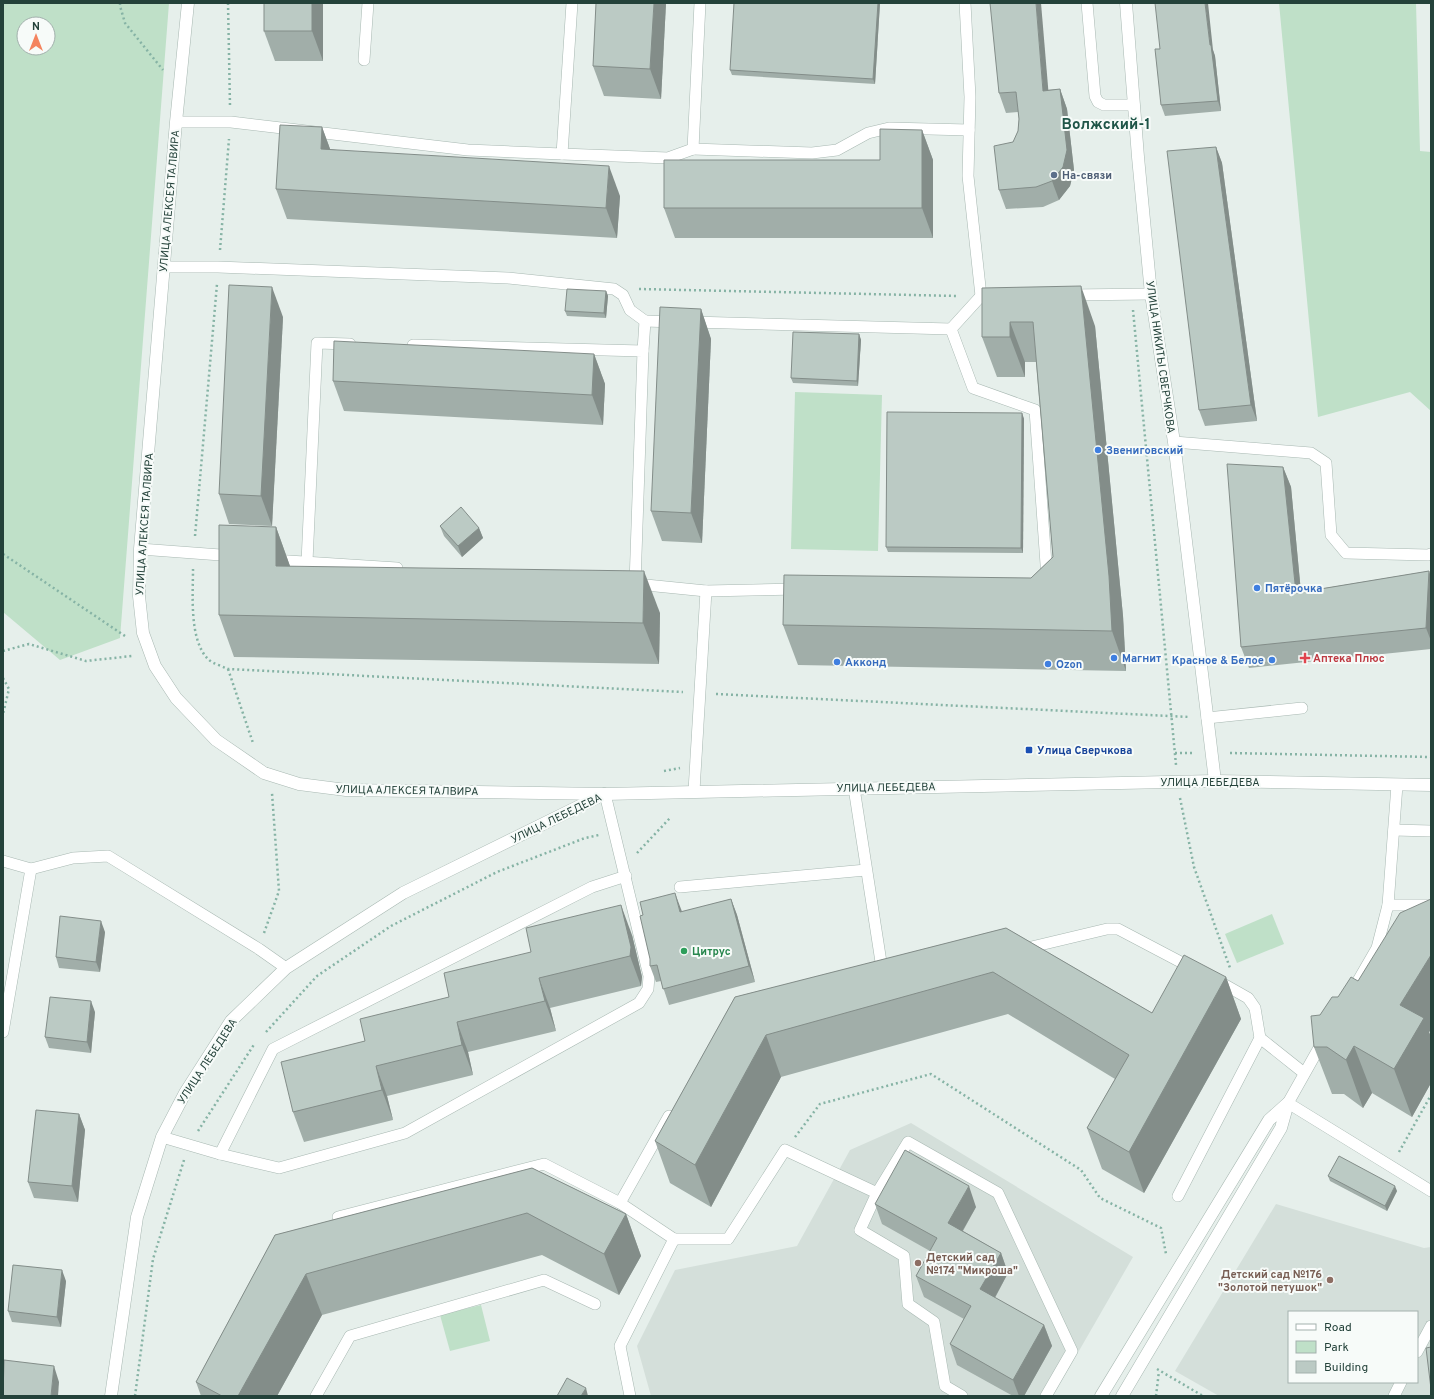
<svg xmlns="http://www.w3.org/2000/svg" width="1434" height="1399" font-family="Overpass,sans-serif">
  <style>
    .built { fill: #d4dfda; fill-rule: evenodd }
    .green { fill: #bfe0c8; fill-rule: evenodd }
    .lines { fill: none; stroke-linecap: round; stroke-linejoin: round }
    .service-casing { stroke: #a8b8b2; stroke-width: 12 }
    .pedestrian-casing { stroke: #a8b8b2; stroke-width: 13 }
    .minor-casing { stroke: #a8b8b2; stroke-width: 13 }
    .path { stroke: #86b3a5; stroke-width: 2.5; stroke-dasharray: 2 3; stroke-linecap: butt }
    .service { stroke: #fff; stroke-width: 11 }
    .pedestrian { stroke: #fff; stroke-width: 12 }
    .minor { stroke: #fff; stroke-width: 12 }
    .wall { fill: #a1aea9 }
    .shaded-wall { fill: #838d89 }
    .building { fill: #bbcac4; stroke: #838d89 }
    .service-dot { fill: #5c6f8a; stroke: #f7fbf9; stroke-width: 1.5 }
    .shop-dot { fill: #3f7fe0; stroke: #f7fbf9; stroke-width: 1.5 }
    .health-dot { fill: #e0444e; stroke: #f7fbf9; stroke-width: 1.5 }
    .transit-dot { fill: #1a4fb4; stroke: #f7fbf9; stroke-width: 1.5 }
    .leisure-dot { fill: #2e9e5b; stroke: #f7fbf9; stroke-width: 1.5 }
    .education-dot { fill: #8d6e63; stroke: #f7fbf9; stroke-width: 1.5 }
    .labels { text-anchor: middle; stroke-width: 4; stroke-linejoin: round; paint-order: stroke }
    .service-label { font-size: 11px; font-weight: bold; fill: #4e5e75; stroke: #f7fbf9; text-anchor: start }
    .street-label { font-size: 11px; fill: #24423a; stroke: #f7fbf9 }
    .shop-label { font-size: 11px; font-weight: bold; fill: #366cbe; stroke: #f7fbf9; text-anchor: start }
    .health-label { font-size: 11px; font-weight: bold; fill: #be3a42; stroke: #f7fbf9; text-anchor: start }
    .transit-label { font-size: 11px; font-weight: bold; fill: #164399; stroke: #f7fbf9; text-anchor: start }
    .leisure-label { font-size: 11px; font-weight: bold; fill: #27864d; stroke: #f7fbf9; text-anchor: start }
    .education-label { font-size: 11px; font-weight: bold; fill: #785e54; stroke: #f7fbf9; text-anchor: start }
    .district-label { font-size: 15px; font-weight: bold; fill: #1f5548; stroke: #f7fbf9 }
  </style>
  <rect width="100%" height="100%" fill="#e6efeb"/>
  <!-- built -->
  <g class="built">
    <polygon points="911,1123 1133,1257 1053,1396 651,1396 637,1346 675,1270 797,1246 850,1150"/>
    <path d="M 1276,1204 L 1424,1248 L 1431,1247 L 1431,1396 L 1219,1396 L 1175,1371 ZM 1289,1312 L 1417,1312 L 1417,1382 L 1289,1382 Z"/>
  </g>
  <!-- green -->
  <g class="green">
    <path d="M 3,3 L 169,3 L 120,638 L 60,660 L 3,612 ZM 24,24 L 48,24 L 48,48 L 24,48 Z"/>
    <polygon points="1279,3 1416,3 1420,151 1431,152 1431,411 1410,392 1318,417"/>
    <polygon points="795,392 882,395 878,551 791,549"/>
    <polygon points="1272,914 1284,944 1237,963 1225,934"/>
    <polygon points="481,1305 490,1341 450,1351 440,1315"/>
  </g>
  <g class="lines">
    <defs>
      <g id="service">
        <polyline points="700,3 693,149 812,153 837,150 868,133 889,128 969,130"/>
        <polyline points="965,3 970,97 968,176 981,296"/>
        <polyline points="1087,3 1095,96 1098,102 1104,105 1134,105"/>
        <polyline points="364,60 368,3"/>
        <polyline points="176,122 231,122 468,150 562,154 572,3"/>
        <polyline points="562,154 668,158 693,149"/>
        <polyline points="164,267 218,267 508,278 614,289 623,295 630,310 645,321 643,351"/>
        <polyline points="1070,295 1151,294"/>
        <polyline points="997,296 981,296 951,329 973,388 1035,410 1047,578"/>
        <polyline points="645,321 675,322"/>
        <polyline points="692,322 951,329"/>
        <polyline points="413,345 643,351 635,584"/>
        <polyline points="1174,442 1311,453 1326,463 1331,535 1346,553 1428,555 1431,554"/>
        <polyline points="140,549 234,556"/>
        <polyline points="273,560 397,568"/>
        <polyline points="307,562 317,343 350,344"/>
        <polyline points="636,584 706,591 799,589"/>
        <polyline points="1207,718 1302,708"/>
        <polyline points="854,788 883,975"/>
        <polyline points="694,791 706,591"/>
        <polyline points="1394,830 1431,831"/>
        <polyline points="3,861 31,869 73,858 108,856 259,949 286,968"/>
        <polyline points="680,887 866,870"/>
        <polyline points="1388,905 1431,905"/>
        <polyline points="1023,949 1107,929 1118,929 1194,969"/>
        <polyline points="1218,981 1248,998 1255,1008 1260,1038 1304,1073"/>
        <polyline points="1351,993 1377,948 1388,905 1397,785"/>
        <polyline points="3,1032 31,869"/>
        <polyline points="1324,1039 1288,1103 1431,1191"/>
        <polyline points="162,1137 220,1154 279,1168 405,1133 639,1003 648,989 649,976 605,794"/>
        <polyline points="220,1154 273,1049 592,887 626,876"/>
        <polyline points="1178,1196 1260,1038"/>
        <polyline points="620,1203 669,1116"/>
        <polyline points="338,1217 544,1164 620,1203 674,1239 620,1346 630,1396"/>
        <polyline points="674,1239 728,1239 785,1150 877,1193"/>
        <polyline points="1417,1352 1431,1326"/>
        <polyline points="316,1396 350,1336 544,1280 595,1304"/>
        <polyline points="962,1396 945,1386 934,1322 908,1304 904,1256 860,1230 877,1193 908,1142 998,1193 1072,1351 1046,1396"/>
        <polyline points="1394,1396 1401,1382"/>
      </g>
      <polyline id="pedestrian" points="1101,1396 1269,1120 1288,1103 1281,1128 1122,1396"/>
      <g id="minor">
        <polyline points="188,3 176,122 140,549 139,596 143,633 155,666 176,698 216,740 264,773 299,784 346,790 605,794 1215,781 1431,785"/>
        <polyline points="1126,3 1138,157 1151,294 1174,442 1215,781"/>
        <polyline points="111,1396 137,1217 162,1137 185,1093 231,1021 286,968 403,893 604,794"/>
      </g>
    </defs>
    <!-- service casing -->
    <use href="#service" class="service-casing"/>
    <!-- pedestrian casing -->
    <use href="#pedestrian" class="pedestrian-casing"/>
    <!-- minor casing -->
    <use href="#minor" class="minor-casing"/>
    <!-- path -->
    <g class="path">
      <polyline points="120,3 120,6 125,23 163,70"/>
      <polyline points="228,3 230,106"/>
      <polyline points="220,250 229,139"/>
      <polyline points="639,289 958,296"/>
      <polyline points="1133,310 1176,765"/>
      <polyline points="195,536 217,284"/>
      <polyline points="3,554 125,636"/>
      <path d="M 193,569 C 193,595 189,640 208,659 C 213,664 222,666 228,669 L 683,692"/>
      <polyline points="3,651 29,644 86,661 132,656"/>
      <polyline points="228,669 253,743"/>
      <polyline points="3,678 9,689 3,714"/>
      <polyline points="716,694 1190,717"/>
      <polyline points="1175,753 1195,753"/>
      <polyline points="1230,753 1431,757"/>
      <polyline points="664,771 680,768"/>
      <polyline points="1180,798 1194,867 1230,968"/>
      <polyline points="637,853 670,818"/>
      <polyline points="264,933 279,891 272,793"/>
      <polyline points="266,1032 317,976 391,926 497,872 585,838 599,835"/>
      <polyline points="198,1131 255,1043"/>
      <polyline points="795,1137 820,1104 931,1074 1081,1170 1100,1198 1161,1228 1166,1254"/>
      <polyline points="1399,1152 1431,1095"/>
      <polyline points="1157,1369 1203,1396"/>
      <polyline points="135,1396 153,1259 184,1160"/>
      <polyline points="1156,1396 1159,1371"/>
    </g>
    <!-- service -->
    <use href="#service" class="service"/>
    <!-- pedestrian -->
    <use href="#pedestrian" class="pedestrian"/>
    <!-- minor -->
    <use href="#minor" class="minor"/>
  </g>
  <!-- wall -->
  <g class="wall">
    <polygon points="264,3 323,3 323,61 275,61 264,31"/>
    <polygon points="666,3 661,99 604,96 593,66"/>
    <polygon points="880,3 875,84 732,75 730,70"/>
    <polygon points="1213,50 1215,56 1221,111 1165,116 1161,105"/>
    <polygon points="1060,89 1067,109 1074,170 1070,186 1059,200 1043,207 1006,209 999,190 1013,142 1018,131 1019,119 1018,112 1006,113 999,93"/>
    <polygon points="322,127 330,149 620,196 617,238 287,219 276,189"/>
    <polygon points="922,130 933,160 933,238 675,238 664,208 880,160"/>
    <polygon points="1216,147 1222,163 1257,421 1205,426 1199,410"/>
    <polygon points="982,288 1095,326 1123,616 1126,671 798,665 783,625 1031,578 1053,557 1036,362 1025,362 1025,377 997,377 982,337"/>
    <polygon points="606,291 608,296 606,318 567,316 565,311"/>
    <polygon points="701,309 711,339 702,543 662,541 651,511"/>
    <polygon points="283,317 272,526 229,524 219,494"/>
    <polygon points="859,334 861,340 858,386 793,383 791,378"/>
    <polygon points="594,354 605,384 603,425 344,411 333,381"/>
    <polygon points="1022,413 1024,419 1023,553 888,552 886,547"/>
    <polygon points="1283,467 1291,487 1301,592 1429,571 1431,578 1431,649 1249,668 1241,647"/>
    <polygon points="440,526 479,528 483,538 462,557 444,536"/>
    <polygon points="276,527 290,566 660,613 659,664 234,657 219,615"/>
    <polygon points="731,899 737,915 755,982 669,1005 661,981 656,982 650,966 681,909 682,912"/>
    <polygon points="1431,899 1431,1030 1429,1032 1431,1037 1431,1083 1412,1117 1372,1093 1363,1108 1344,1094 1332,1094 1314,1047 1320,1015 1338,997 1358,981"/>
    <polygon points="1006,928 1152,1013 1226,977 1241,1019 1144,1193 1102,1169 1087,1128 1115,1079 1008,1014 781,1077 711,1207 670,1183 655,1141 735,997"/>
    <polygon points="105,932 100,972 59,968 56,957"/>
    <polygon points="632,935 642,977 641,986 550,1008 556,1031 468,1052 473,1075 387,1096 393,1120 304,1142 293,1112 365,1041"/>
    <polygon points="95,1012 91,1053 49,1048 45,1037"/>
    <polygon points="79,1114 85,1130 78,1202 34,1198 28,1182"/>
    <polygon points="532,1168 626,1214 641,1256 619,1295 542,1255 322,1315 277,1396 201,1396 196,1382 275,1235"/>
    <polygon points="1328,1176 1397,1191 1387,1211 1330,1181"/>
    <polygon points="875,1204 976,1207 963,1231 1001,1253 1008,1273 995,1298 1044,1325 1052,1346 1024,1396 1013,1396 957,1365 950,1344 964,1319 924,1297 916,1276 930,1251 882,1224"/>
    <polygon points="66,1281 61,1327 12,1322 8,1311"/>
  </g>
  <!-- shaded-wall -->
  <g class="shaded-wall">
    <polygon points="312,3 323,3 323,61 312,31"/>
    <polygon points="654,3 666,3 661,99 650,69"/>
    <polygon points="878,3 880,3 875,84 873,79"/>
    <polygon points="1036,3 1041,3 1050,110 1043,91"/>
    <polygon points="1205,3 1208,3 1213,50 1215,56 1221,111 1218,101 1210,45"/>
    <polygon points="1060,89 1067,109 1074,170 1070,186 1059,200 1052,181"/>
    <polygon points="322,127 333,157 321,149"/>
    <polygon points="922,130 933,160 933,238 922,208"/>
    <polygon points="1216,147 1222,163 1257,421 1251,405"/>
    <polygon points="609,166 620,196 617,238 606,208"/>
    <polygon points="1081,286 1095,326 1123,616 1126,671 1112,631"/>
    <polygon points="272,287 283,317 272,526 261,496"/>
    <polygon points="606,291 608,296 606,318 604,313"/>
    <polygon points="701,309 711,339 702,543 691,513"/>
    <polygon points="1010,322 1025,362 1025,377 1010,337"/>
    <polygon points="859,334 861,340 858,386 857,381"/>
    <polygon points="594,354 605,384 603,425 592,395"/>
    <polygon points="1022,413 1024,419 1023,553 1021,548"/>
    <polygon points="1283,467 1291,487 1303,614 1296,593"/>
    <polygon points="276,527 291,569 276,566"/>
    <polygon points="479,528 483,538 462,557 458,546"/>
    <polygon points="644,571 660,613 659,664 643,623"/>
    <polygon points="1429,571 1431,578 1431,641 1426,628"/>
    <polygon points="675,893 681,909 686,928 680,912"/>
    <polygon points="731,899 737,915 755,982 749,966"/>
    <polygon points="621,905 632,935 642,977 641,986 630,956"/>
    <polygon points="101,921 105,932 100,972 96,962"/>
    <polygon points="1431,955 1431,1030 1429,1032 1431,1037 1431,1083 1412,1117 1394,1069 1400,1005"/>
    <polygon points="1226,977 1241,1019 1144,1193 1129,1152"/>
    <polygon points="539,978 550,1008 556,1031 545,1001"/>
    <polygon points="91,1001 95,1012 91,1053 87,1042"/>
    <polygon points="457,1022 468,1052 473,1075 462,1045"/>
    <polygon points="766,1035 781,1077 711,1207 695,1165"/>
    <polygon points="1354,1046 1372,1093 1363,1108 1346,1060"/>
    <polygon points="376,1066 387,1096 393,1120 382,1090"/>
    <polygon points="79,1114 85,1130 78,1202 72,1186"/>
    <polygon points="969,1186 976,1207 955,1244 948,1223"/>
    <polygon points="1395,1186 1397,1191 1387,1211 1385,1206"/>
    <polygon points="626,1214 641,1256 619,1295 604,1254"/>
    <polygon points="1001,1253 1008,1273 988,1310 980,1289"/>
    <polygon points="62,1270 66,1281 61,1327 57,1317"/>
    <polygon points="306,1274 322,1315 277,1396 238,1396"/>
    <polygon points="1044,1325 1052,1346 1024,1396 1019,1396 1013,1380"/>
    <polygon points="54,1366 59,1382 58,1396 51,1396"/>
    <polygon points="586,1388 588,1396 581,1396"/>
  </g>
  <!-- building -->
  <g class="building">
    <rect x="264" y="3" width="48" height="28"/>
    <polygon points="596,3 654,3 650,69 593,66"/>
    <polygon points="734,3 878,3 873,79 730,70"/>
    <polygon points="990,3 1036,3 1043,91 1060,89 1067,150 1063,167 1052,181 1036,187 999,190 994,146 1013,142 1018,131 1019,119 1016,92 999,93"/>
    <polygon points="1155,3 1205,3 1210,45 1211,45 1218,101 1161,105 1155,49 1160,49"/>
    <polygon points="280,125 322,127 321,149 609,166 606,208 276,189"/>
    <polygon points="880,129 922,130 922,208 664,208 664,160 880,160"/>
    <polygon points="1216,147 1251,405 1199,410 1167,151"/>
    <polygon points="229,285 272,287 261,496 219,494"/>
    <polygon points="1081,286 1109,576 1112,631 783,625 784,575 1031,578 1053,557 1033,322 1010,322 1010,337 982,337 982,288"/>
    <polygon points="567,289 606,291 604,313 565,311"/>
    <polygon points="660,307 701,309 691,513 651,511"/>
    <polygon points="793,332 859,334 857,381 791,378"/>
    <polygon points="334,341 594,354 592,395 333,381"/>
    <polygon points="887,412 1022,413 1021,548 886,547"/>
    <polygon points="1227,464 1283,467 1296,593 1429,571 1426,628 1241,647"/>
    <polygon points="461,507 479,528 458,546 440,526"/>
    <polygon points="219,525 276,527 276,566 644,571 643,623 219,615"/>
    <polygon points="675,893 680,912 731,899 749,966 663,989 657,965 650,966 650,959 640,916 643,915 640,902"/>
    <polygon points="1431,899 1431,955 1400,1005 1424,1018 1394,1069 1354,1046 1346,1060 1327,1047 1314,1047 1311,1016 1320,1015 1332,997 1338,997 1351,977 1358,981 1400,913"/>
    <polygon points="621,905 631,947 630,956 539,978 545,1001 457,1022 462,1045 376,1066 382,1090 293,1112 281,1062 365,1041 360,1019 449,997 444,973 531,952 526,928"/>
    <polygon points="60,916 101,921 96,962 56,957"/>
    <polygon points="1006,928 1152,1013 1184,955 1226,977 1129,1152 1087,1128 1129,1055 993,972 766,1035 695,1165 655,1141 735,997"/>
    <polygon points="50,997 91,1001 87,1042 45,1037"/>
    <polygon points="36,1110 79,1114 72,1186 28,1182"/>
    <polygon points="905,1150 969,1186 948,1223 1001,1253 980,1289 1044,1325 1013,1380 950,1344 971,1306 916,1276 937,1238 875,1204"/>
    <polygon points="1339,1156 1395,1186 1385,1206 1328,1176"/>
    <polygon points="532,1168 626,1214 604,1254 527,1213 306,1274 238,1396 222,1396 196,1382 275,1235"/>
    <polygon points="13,1265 62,1270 57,1317 8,1311"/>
    <polygon points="1431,1347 1431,1389 1426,1348"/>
    <polygon points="4,1360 54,1366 51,1396 3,1396"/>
    <polygon points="567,1378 586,1388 581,1396 557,1396"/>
  </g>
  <!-- markers -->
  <circle class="service-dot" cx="1054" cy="175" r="4"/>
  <g class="shop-dot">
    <circle cx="1098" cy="450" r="4"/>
    <circle cx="1257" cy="588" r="4"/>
    <circle cx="1114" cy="658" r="4"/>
    <circle cx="1272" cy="660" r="4"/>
    <circle cx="837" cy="662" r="4"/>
    <circle cx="1048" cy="664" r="4"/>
  </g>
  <path class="health-dot" d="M1303 652h4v4h4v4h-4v4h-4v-4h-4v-4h4z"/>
  <rect class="transit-dot" x="1025" y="746" width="8" height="8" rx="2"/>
  <circle class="leisure-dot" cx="684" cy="951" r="4"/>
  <g class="education-dot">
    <circle cx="918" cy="1263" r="4"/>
    <circle cx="1330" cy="1280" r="4"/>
  </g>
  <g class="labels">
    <!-- service labels -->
    <g class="service-label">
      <text x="1062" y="179">На-связи</text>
    </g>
    <!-- street labels -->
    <g class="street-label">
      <text transform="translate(169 201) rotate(-85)" y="4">УЛИЦА АЛЕКСЕЯ ТАЛВИРА</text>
      <text transform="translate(1161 357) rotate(82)" y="4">УЛИЦА НИКИТЫ СВЕРЧКОВА</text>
      <text transform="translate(144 524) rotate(-86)" y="4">УЛИЦА АЛЕКСЕЯ ТАЛВИРА</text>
      <text x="1210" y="786">УЛИЦА ЛЕБЕДЕВА</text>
      <text transform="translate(886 787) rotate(-1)" y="4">УЛИЦА ЛЕБЕДЕВА</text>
      <text transform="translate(407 790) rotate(1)" y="4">УЛИЦА АЛЕКСЕЯ ТАЛВИРА</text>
      <text transform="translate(556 818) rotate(-26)" y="4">УЛИЦА ЛЕБЕДЕВА</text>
      <text transform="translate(207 1061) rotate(-57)" y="4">УЛИЦА ЛЕБЕДЕВА</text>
    </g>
    <!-- shop labels -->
    <g class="shop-label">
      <text x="1106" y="454">Звениговский</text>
      <text x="1265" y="592">Пятёрочка</text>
      <text x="1122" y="662">Магнит</text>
      <text x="1264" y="664" text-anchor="end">Красное &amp; Белое</text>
      <text x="845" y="666">Акконд</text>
      <text x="1056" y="668">Ozon</text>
    </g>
    <!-- health labels -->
    <g class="health-label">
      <text x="1313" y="662">Аптека Плюс</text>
    </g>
    <!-- transit labels -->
    <g class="transit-label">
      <text x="1037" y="754">Улица Сверчкова</text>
    </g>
    <!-- leisure labels -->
    <g class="leisure-label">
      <text x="692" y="955">Цитрус</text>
    </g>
    <!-- education labels -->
    <g class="education-label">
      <text x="926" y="1261">Детский сад<tspan x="926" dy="13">№174 "Микроша"</tspan></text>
      <text x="1322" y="1278" text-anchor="end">Детский сад №176<tspan x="1322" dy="13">"Золотой петушок"</tspan></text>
    </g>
    <!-- district labels -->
    <g class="district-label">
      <text x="1106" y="129">Волжский-1</text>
    </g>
  </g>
  <!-- border -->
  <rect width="1434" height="1399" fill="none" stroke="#24423a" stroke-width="8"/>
  <!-- legend -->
  <rect x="1288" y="1311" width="130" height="72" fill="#f7fbf9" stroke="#a3b1ad"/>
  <rect x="1296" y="1324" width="20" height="6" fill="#ffffff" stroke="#a3b1ad"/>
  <text x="1324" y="1331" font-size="12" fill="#24423a">Road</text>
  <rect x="1296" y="1341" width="20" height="12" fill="#bfe0c8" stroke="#a3b1ad"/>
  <text x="1324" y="1351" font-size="12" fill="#24423a">Park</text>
  <rect x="1296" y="1361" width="20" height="12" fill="#bbcac4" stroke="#a3b1ad"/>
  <text x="1324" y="1371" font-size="12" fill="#24423a">Building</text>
  <!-- north arrow -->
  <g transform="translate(36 36)"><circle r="19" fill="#f7fbf9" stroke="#a3b1ad"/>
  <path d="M0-3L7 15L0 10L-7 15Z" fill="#f4845f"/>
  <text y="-6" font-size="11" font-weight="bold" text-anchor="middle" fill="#24423a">N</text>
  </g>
</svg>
